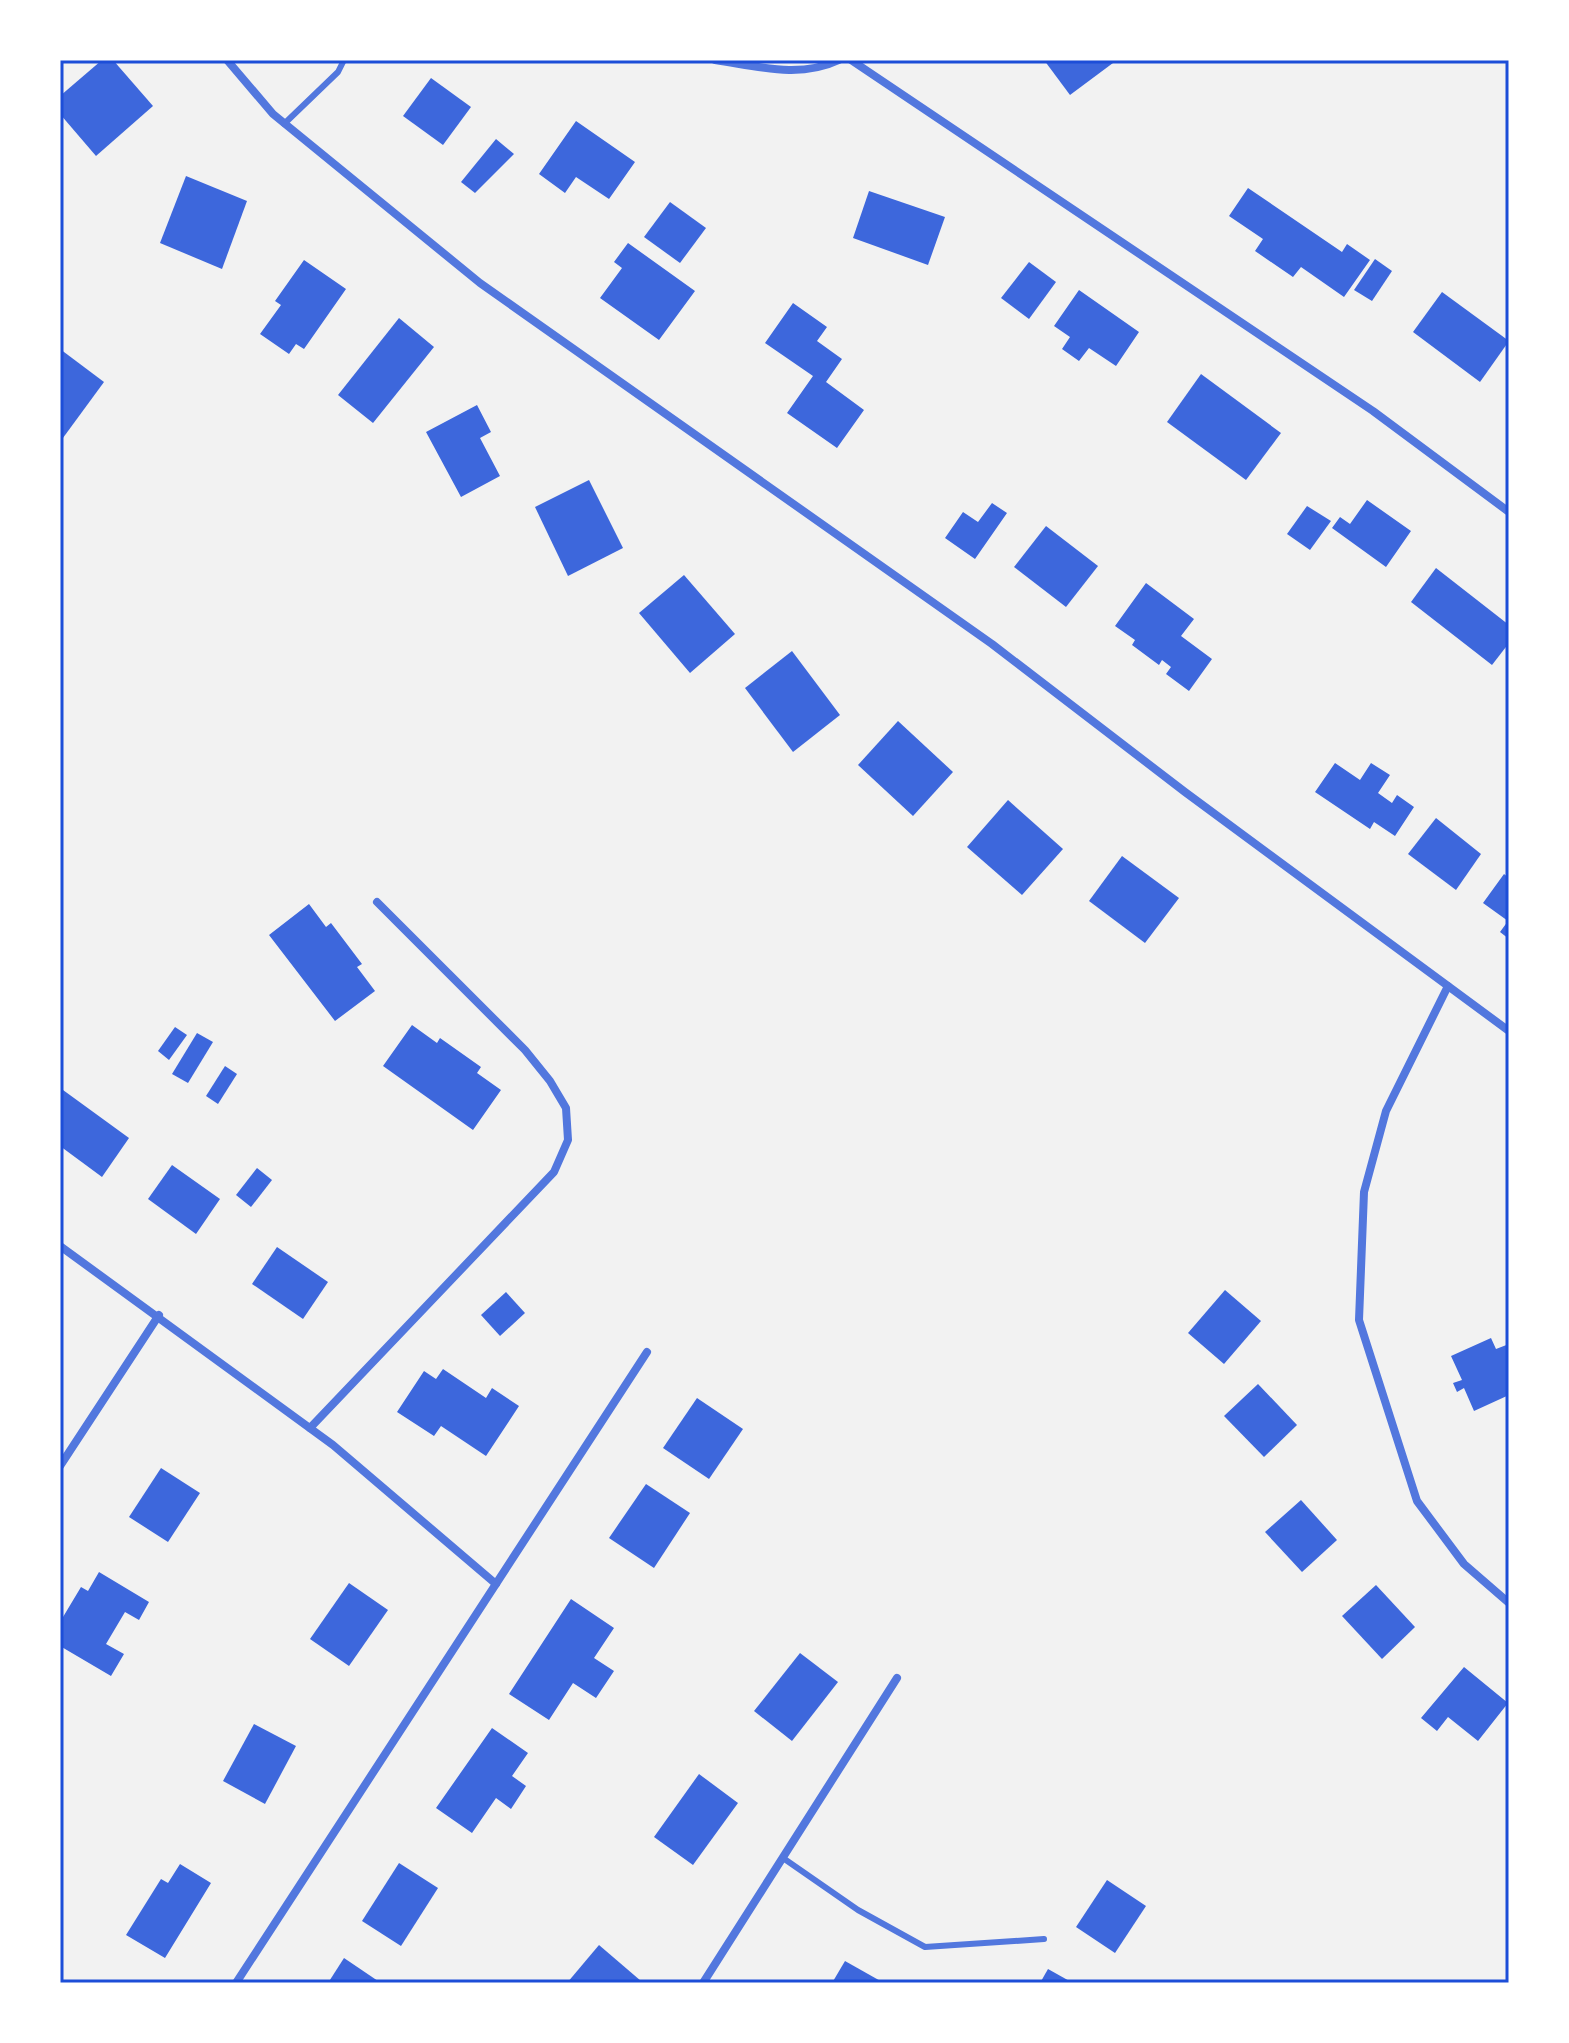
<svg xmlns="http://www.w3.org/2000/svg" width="1569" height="2043" font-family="'Sofia Sans Condensed',sans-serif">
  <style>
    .building { fill: #3d67dc }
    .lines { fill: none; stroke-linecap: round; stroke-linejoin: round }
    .service { stroke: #5277de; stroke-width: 6 }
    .minor { stroke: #5277de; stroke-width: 8 }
    .neatline { fill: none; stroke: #1d4ed8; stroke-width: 3 }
  </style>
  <rect width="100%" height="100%" fill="#f2f2f2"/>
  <!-- building -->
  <g class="building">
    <polygon points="102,60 113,60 153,106 96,156 60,114 60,96"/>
    <polygon points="1044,60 1117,60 1070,95"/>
    <polygon points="431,78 471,107 443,145 403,116"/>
    <polygon points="576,121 635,162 609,199 576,177 565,193 539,174"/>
    <polygon points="496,139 514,154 475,193 461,182"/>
    <polygon points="186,176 247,201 222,269 160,243"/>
    <polygon points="1248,188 1342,252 1347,244 1370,260 1344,297 1301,267 1293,277 1255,251 1263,239 1229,216"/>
    <polygon points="869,191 945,217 928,265 853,238"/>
    <polygon points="670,202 706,228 680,263 644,237"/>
    <polygon points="628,243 695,291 659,340 600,298 622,268 614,262"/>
    <polygon points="1375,259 1392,271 1372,301 1354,290"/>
    <polygon points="304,260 346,289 304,349 296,344 289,354 260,334 281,305 275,301"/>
    <polygon points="1029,262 1056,282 1029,319 1001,298"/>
    <polygon points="1079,290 1139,332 1116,366 1089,348 1079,361 1062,349 1070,337 1054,326"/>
    <polygon points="1442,292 1509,341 1480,382 1413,332"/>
    <polygon points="793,303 827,327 817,341 842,359 826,382 864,410 837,448 787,413 813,376 765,343"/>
    <polygon points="399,318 434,347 373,423 338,395"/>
    <polygon points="60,349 104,382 60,442"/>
    <polygon points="1201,374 1281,433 1246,480 1167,422"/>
    <polygon points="477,405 491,432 480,438 500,476 461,497 426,432"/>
    <polygon points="589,480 623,548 568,576 535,507"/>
    <polygon points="1367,500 1411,531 1386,567 1332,528 1340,517 1350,524"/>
    <polygon points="992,503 1007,513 975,559 945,538 963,512 978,522"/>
    <polygon points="1307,506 1331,521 1310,550 1287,534"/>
    <polygon points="1046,526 1098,566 1066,607 1014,567"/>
    <polygon points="1436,568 1509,625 1509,643 1492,665 1411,602"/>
    <polygon points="684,575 735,634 690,673 639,613"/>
    <polygon points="1146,583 1194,619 1181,636 1212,659 1189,691 1166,674 1171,667 1162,660 1159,665 1132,645 1135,640 1115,626"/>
    <polygon points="792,651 840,715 793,752 745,688"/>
    <polygon points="898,721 953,772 913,816 858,765"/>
    <polygon points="1335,763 1360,780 1371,763 1390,775 1378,793 1392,803 1397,795 1414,807 1395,836 1374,822 1370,829 1315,792"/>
    <polygon points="1008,800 1063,849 1022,895 967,847"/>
    <polygon points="1436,818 1481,854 1456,890 1408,854"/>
    <polygon points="1122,856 1179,898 1145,943 1089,901"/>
    <polygon points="1504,874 1509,878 1509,939 1500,932 1508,921 1483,903"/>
    <polygon points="309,904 326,927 331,923 362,964 357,967 375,991 335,1021 269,935"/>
    <polygon points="412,1025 437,1043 440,1038 481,1067 477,1073 501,1090 473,1130 383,1066"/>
    <polygon points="175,1027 187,1035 169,1060 158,1051"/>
    <polygon points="197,1033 213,1042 188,1083 172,1074"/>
    <polygon points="225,1066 237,1074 218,1104 206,1096"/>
    <polygon points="63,1090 129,1138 102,1177 60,1146 60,1095"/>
    <polygon points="172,1165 220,1199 196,1234 148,1199"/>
    <polygon points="257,1168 272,1180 251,1207 236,1195"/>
    <polygon points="277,1247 328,1282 303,1319 252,1284"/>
    <polygon points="1225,1290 1261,1321 1224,1364 1188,1333"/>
    <polygon points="506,1292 525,1313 500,1336 481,1315"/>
    <polygon points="1491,1338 1496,1349 1509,1344 1509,1395 1474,1411 1464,1388 1457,1392 1453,1383 1462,1380 1451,1356"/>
    <polygon points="443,1369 486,1398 492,1388 519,1406 486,1456 441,1426 434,1436 397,1412 424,1371 436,1379"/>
    <polygon points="1258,1384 1297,1425 1264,1457 1224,1416"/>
    <polygon points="697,1398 743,1429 709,1479 663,1448"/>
    <polygon points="161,1468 200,1493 168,1542 129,1517"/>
    <polygon points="646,1484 690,1513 654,1568 609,1538"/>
    <polygon points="1301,1500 1337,1540 1302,1572 1265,1532"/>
    <polygon points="99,1572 149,1602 139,1620 125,1612 106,1644 124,1654 111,1676 60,1646 60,1622 81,1587 88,1591"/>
    <polygon points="349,1583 388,1610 349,1666 310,1639"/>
    <polygon points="1376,1585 1415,1627 1382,1659 1342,1616"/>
    <polygon points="571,1599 614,1628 594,1658 614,1671 596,1698 573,1683 549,1720 509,1694"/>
    <polygon points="800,1653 838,1682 792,1741 754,1711"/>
    <polygon points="1464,1667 1508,1703 1478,1741 1448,1717 1437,1731 1421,1718"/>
    <polygon points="254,1724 296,1746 265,1804 223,1781"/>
    <polygon points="492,1728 528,1753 512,1776 526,1786 511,1809 496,1798 472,1833 436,1808"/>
    <polygon points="699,1774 738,1803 693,1865 654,1837"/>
    <polygon points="399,1863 438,1888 401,1946 362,1921"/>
    <polygon points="180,1864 211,1883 165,1958 126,1935 161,1879 168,1883"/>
    <polygon points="1107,1880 1146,1906 1115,1953 1076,1927"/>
    <polygon points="599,1945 641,1981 640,1983 567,1983"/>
    <polygon points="344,1958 378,1981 377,1983 328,1983"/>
    <polygon points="845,1961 884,1983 832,1983"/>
    <polygon points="1048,1969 1073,1983 1040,1983"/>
  </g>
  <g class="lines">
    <!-- service -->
    <g class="service">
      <polyline points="284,124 338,72 344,60"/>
      <polyline points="783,1858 858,1910 925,1947 1044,1939"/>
    </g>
    <!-- minor -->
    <g class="minor">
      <polyline points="227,60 273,114 480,283 992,644 1185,792 1509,1031"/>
      <path d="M 715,60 C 757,66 799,79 839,60"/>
      <polyline points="851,60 1373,411 1509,512"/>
      <polyline points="1448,986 1386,1111 1364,1192 1359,1320 1417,1501 1464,1564 1509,1603"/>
      <polyline points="60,1246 333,1445 496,1584"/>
      <polyline points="310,1428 554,1172 568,1140 566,1108 550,1081 525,1050 377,902"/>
      <polyline points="60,1466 159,1315"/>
      <polyline points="236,1983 647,1352"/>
      <polyline points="703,1983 897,1678"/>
    </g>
  </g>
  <!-- border -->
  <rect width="1569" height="2043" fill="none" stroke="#ffffff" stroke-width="124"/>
  <rect x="62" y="62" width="1445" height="1919" class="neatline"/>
</svg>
